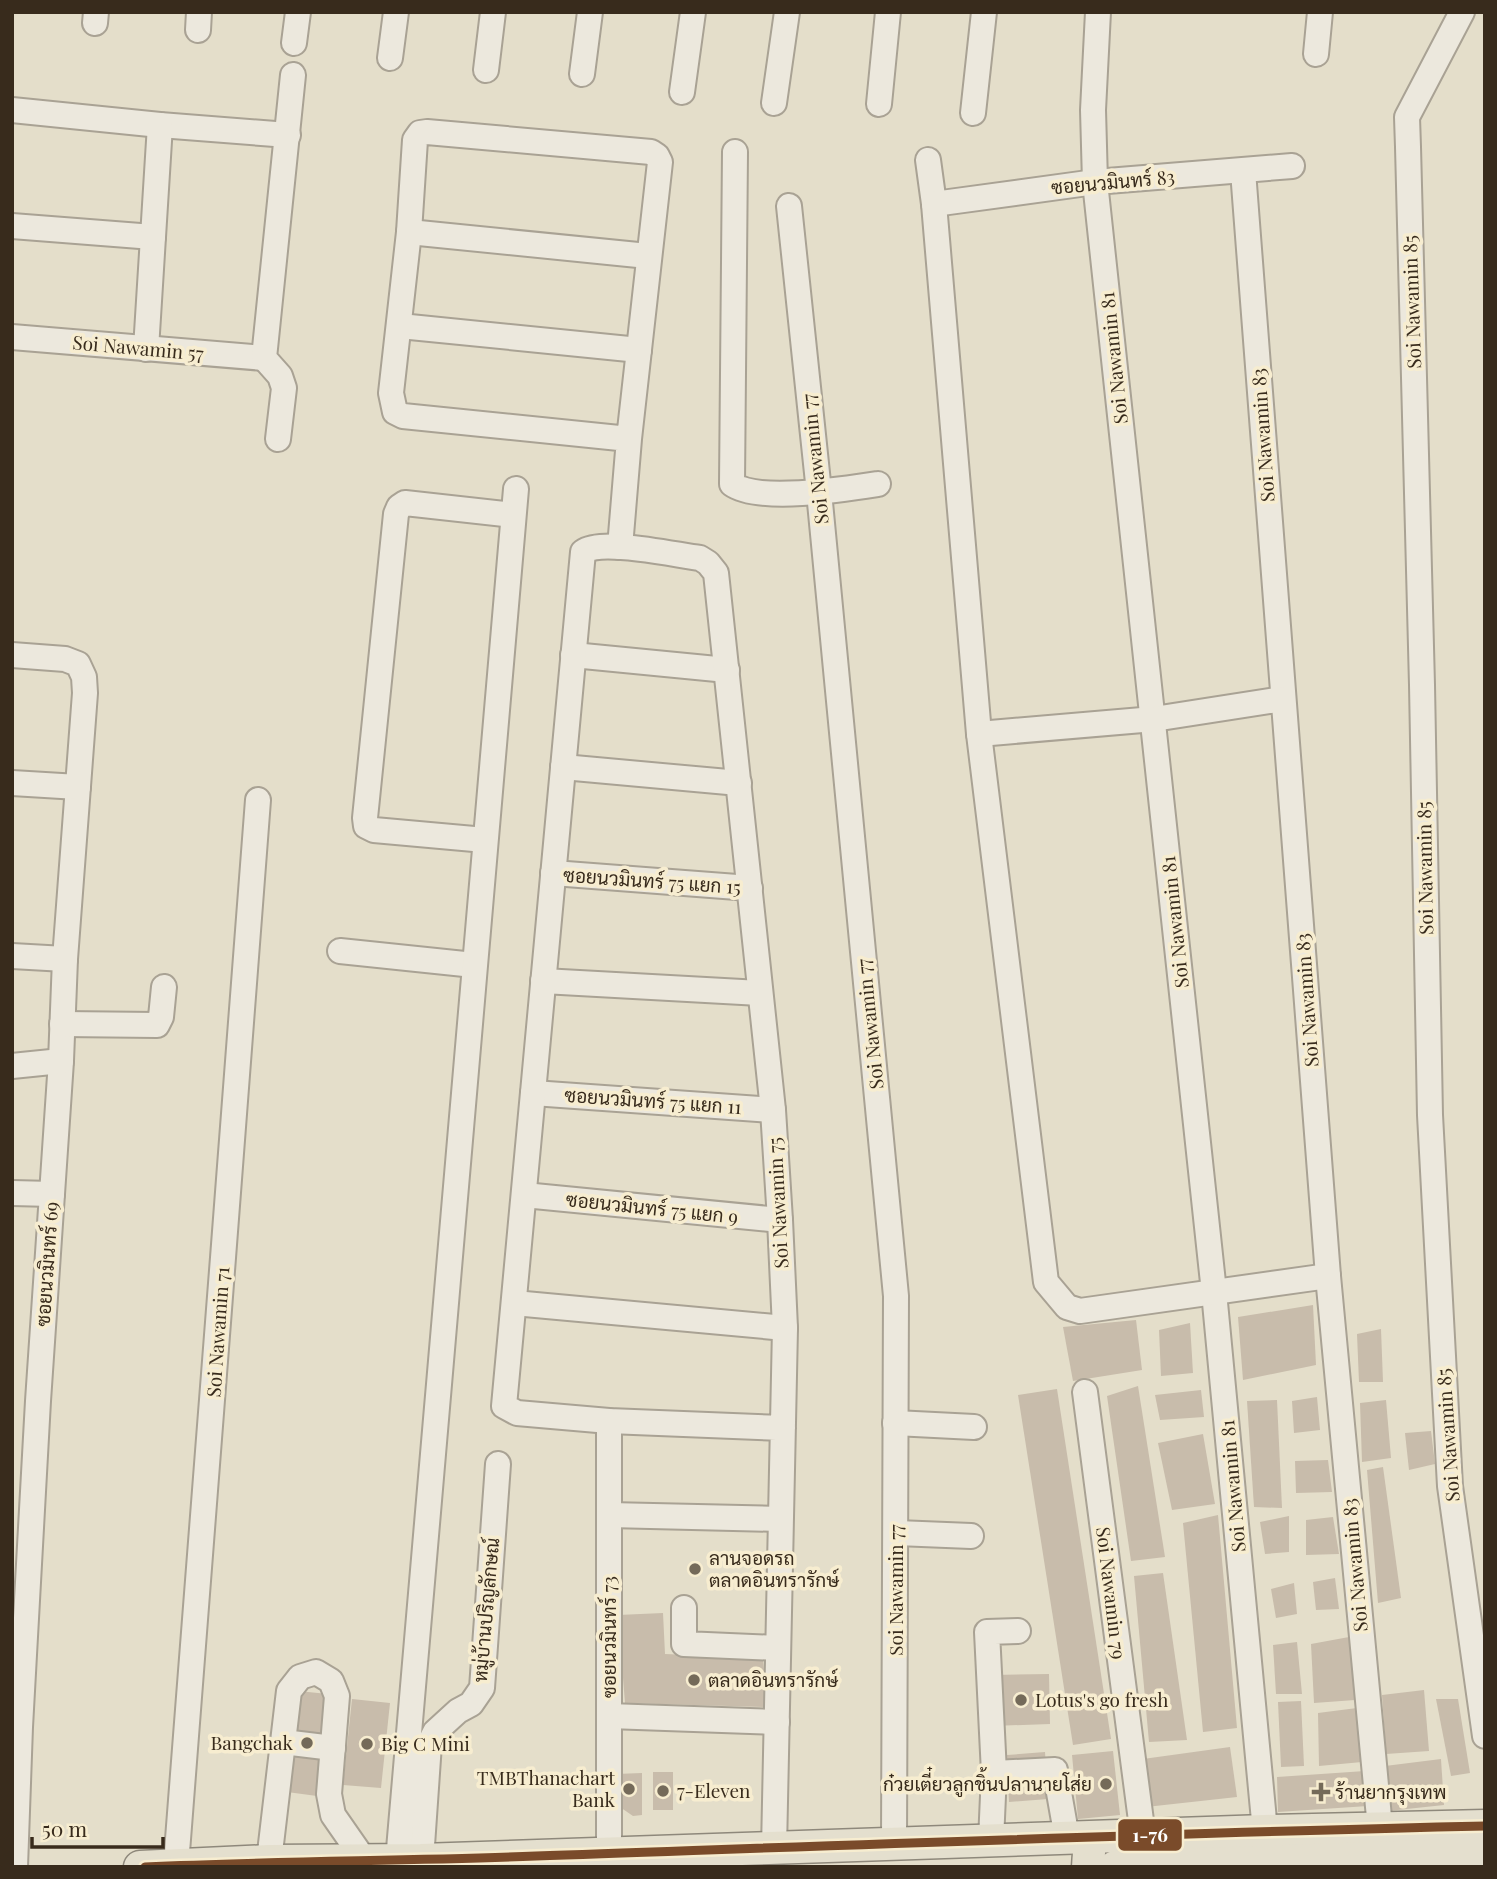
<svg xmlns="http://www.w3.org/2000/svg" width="1497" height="1879" font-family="'Playfair Display',Sarabun,serif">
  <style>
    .building { fill: #c8bcab }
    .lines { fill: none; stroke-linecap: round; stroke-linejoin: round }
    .minor-casing { stroke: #a9a294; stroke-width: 28 }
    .major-casing { stroke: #8e887b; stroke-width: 35 }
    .minor { stroke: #ece8dd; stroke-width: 24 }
    .major { stroke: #e4dfce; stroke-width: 32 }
    .bus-1-casing { stroke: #f7edd0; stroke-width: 14 }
    .bus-1 { stroke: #7a4b2a; stroke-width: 9 }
    .poi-dot { fill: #746a59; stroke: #f7edd0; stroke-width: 2.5 }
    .labels { text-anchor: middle; stroke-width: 7; stroke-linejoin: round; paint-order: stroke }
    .street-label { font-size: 19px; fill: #382b1c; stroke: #f7edd0 }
    .poi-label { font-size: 19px; fill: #382b1c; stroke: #f7edd0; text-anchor: start }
    .line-badge { stroke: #f7edd0; stroke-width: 2.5 }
    .badge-label { font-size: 19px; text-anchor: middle; font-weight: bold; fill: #fff }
  </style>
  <rect width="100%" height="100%" fill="#e4deca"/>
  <!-- building -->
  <g class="building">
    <polygon points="1313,1305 1316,1365 1243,1380 1238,1317"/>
    <polygon points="1136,1320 1142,1370 1073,1381 1063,1327"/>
    <polygon points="1190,1323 1193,1373 1161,1376 1159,1330"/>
    <polygon points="1381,1329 1383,1382 1359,1382 1357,1334"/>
    <polygon points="1138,1386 1165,1557 1131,1561 1107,1396"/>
    <polygon points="1057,1389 1111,1739 1073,1745 1018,1395"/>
    <polygon points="1201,1390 1204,1417 1160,1420 1155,1395"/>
    <polygon points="1317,1397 1320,1430 1294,1433 1292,1401"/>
    <polygon points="1277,1400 1282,1508 1254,1507 1247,1401"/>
    <polygon points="1386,1400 1391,1458 1362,1462 1360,1403"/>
    <polygon points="1431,1431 1435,1464 1409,1470 1405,1433"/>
    <polygon points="1203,1434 1215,1504 1172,1510 1158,1443"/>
    <polygon points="1328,1460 1332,1492 1296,1493 1295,1461"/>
    <polygon points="1383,1467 1401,1598 1378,1603 1367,1470"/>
    <polygon points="1218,1515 1237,1728 1203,1732 1183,1523"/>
    <polygon points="1289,1516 1289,1552 1265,1554 1260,1522"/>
    <polygon points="1333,1517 1339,1554 1306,1555 1306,1520"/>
    <polygon points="1163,1573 1187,1740 1149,1742 1134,1576"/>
    <polygon points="1335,1578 1339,1609 1316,1610 1313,1582"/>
    <polygon points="1294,1583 1297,1614 1276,1618 1271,1589"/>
    <polygon points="663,1613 665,1654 763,1658 767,1707 625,1703 618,1615"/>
    <polygon points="1349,1637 1355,1700 1314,1703 1311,1644"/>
    <polygon points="1297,1642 1302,1694 1276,1694 1273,1645"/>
    <polygon points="1049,1674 1050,1724 993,1726 992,1675"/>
    <polygon points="1424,1690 1429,1751 1386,1754 1382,1695"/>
    <polygon points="298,1691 328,1694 317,1796 287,1792"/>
    <polygon points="352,1699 390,1703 381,1788 343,1785"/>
    <polygon points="1436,1699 1458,1699 1470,1773 1451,1776"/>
    <polygon points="1301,1701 1304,1766 1281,1767 1278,1702"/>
    <polygon points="1357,1708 1362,1762 1319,1766 1318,1713"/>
    <polygon points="1230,1747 1237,1797 1146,1807 1143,1759"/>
    <polygon points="1113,1751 1120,1815 1078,1819 1072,1755"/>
    <polygon points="1045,1752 1048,1799 1009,1802 1007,1755"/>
    <polygon points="1441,1759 1444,1805 1388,1811 1385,1766"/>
    <polygon points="1365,1771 1368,1806 1278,1812 1277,1777"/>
    <rect x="653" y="1772" width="20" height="38"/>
    <polygon points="642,1773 642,1815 633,1816 617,1805 616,1774"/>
  </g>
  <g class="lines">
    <defs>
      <g id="minor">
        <polyline points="1098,12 1093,110 1095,182 1214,1292 1265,1831"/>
        <polyline points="1462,12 1407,117 1408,147 1422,685 1430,1115 1450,1486 1485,1736"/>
        <polyline points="95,23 96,12"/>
        <polyline points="198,30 199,12"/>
        <polyline points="294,43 298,12"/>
        <polyline points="1316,54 1320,12"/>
        <polyline points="390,58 396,12"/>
        <polyline points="486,70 493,12"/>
        <polyline points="582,74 590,12"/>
        <polyline points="682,92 693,12"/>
        <polyline points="774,103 787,12"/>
        <polyline points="879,104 888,12"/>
        <polyline points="12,110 160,125 288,135"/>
        <polyline points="973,113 984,12"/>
        <path d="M 735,152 L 732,484 C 758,503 846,489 878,484"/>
        <polyline points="928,160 934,204 979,734 1046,1282 1067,1307 1080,1311 1328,1276"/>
        <polyline points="1243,171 1328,1276 1380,1828"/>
        <polyline points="934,204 1095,182 1292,166"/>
        <polyline points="789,206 819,492 896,1296 894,1844"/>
        <polyline points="12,226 153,237"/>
        <polyline points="409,232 648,256"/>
        <polyline points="400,326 639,350"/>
        <polyline points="12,337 264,358"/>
        <polyline points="146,349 160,125"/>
        <polyline points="278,439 284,388 280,376 264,358 293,75"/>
        <polyline points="620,547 629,439 660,162 657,156 651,152 427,132 420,133 415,140 409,232 391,393 395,412 403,416 629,439"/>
        <polyline points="12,655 65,659 78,664 84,677 85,693 65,959 61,1061 38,1401 20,1727 15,1867"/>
        <polyline points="573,655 727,670"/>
        <polyline points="979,734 1154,719 1283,699"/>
        <polyline points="563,767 739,783"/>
        <polyline points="12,783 78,787"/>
        <polyline points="485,840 374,830 366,826 365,818 396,514 399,507 405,503 513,515"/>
        <polyline points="553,873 750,888"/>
        <polyline points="340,951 474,965"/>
        <polyline points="12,956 65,959"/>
        <polyline points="543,981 760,993"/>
        <polyline points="62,1024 157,1025 161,1017 164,987"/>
        <polyline points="12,1066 61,1061"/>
        <polyline points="533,1093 773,1110"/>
        <polyline points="12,1193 52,1194"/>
        <polyline points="524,1195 780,1220"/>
        <polyline points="514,1303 785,1328"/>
        <polyline points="1085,1392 1143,1836"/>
        <polyline points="895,1423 974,1427"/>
        <polyline points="609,1515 780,1519"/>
        <polyline points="897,1533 971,1536"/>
        <polyline points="684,1608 684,1644 777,1648"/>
        <polyline points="609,1716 777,1722"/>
        <polyline points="283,1742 333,1748"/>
        <polyline points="994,1773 987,1632 1018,1631"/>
        <polyline points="991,1841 994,1773 1055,1770 1067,1838"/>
        <path d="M 774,1849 L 785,1328 L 780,1220 L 773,1110 L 716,573 L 708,563 L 700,558 C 675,555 602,538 583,552 L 504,1406 L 517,1413 L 609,1421 L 783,1428"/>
        <polyline points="609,1853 609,1421"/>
        <polyline points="421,1860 429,1744 435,1732 458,1711 471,1704 482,1688 498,1464"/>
        <polyline points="269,1861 289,1691 300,1677 316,1672 331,1681 337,1696 329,1794 333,1815 365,1861"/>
        <polyline points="398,1861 516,489"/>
        <path d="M 176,1865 C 205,1510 230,1155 258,800"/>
      </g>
      <g id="major">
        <polyline points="140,1867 269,1861 421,1860 1265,1831 1485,1826"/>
        <polyline points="1088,1867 1090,1838"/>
        <polyline points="1115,1867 1485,1854"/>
      </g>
    </defs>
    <!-- minor casing -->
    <use href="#minor" class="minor-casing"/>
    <!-- major casing -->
    <use href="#major" class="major-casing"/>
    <!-- minor -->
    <use href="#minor" class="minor"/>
    <!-- major -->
    <use href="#major" class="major"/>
    <defs>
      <path id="bus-1" d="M 145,1867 C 275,1861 406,1861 536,1856 C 852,1845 1168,1833 1485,1826"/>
    </defs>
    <!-- bus-1 casing -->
    <use href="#bus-1" class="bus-1-casing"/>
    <!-- bus-1 -->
    <use href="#bus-1" class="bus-1"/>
  </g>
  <!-- markers -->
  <g class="poi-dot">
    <circle cx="695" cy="1569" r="7"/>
    <circle cx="694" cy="1680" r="7"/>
    <circle cx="1021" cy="1700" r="7"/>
    <circle cx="307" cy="1743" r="7"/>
    <circle cx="367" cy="1744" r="7"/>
    <circle cx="1106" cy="1784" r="7"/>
    <circle cx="629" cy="1789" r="7"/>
    <circle cx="663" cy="1791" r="7"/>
    <path d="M1317.5 1781.5h7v7h7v7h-7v7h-7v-7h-7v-7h7z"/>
  </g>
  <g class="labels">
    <!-- street labels -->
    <g class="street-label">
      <text transform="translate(1113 182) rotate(-5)" y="7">ซอยนวมินทร์ 83</text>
      <text transform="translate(1412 302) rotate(-92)" y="7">Soi Nawamin 85</text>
      <text transform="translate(138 348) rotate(5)" y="7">Soi Nawamin 57</text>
      <text transform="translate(1114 358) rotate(-96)" y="7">Soi Nawamin 81</text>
      <text transform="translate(1263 435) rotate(-94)" y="7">Soi Nawamin 83</text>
      <text transform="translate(815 459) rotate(-96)" y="7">Soi Nawamin 77</text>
      <text transform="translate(1425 868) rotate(-91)" y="7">Soi Nawamin 85</text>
      <text transform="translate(652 881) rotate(4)" y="7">ซอยนวมินทร์ 75 แยก 15</text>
      <text transform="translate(1175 922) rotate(-96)" y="7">Soi Nawamin 81</text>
      <text transform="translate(1307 1000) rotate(-94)" y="7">Soi Nawamin 83</text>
      <text transform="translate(870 1024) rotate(-96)" y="7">Soi Nawamin 77</text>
      <text transform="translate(653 1101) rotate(4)" y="7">ซอยนวมินทร์ 75 แยก 11</text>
      <text transform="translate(778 1203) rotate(-93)" y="7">Soi Nawamin 75</text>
      <text transform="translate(652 1208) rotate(6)" y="7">ซอยนวมินทร์ 75 แยก 9</text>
      <text transform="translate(47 1264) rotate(-86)" y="7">ซอยนวมินทร์ 69</text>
      <text transform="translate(218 1332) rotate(-86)" y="7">Soi Nawamin 71</text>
      <text transform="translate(1448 1435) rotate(-94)" y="7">Soi Nawamin 85</text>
      <text transform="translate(1233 1486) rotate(-95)" y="7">Soi Nawamin 81</text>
      <text transform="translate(1355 1565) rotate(-95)" y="7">Soi Nawamin 83</text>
      <text transform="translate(896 1590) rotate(-90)" y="7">Soi Nawamin 77</text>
      <text transform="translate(1111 1593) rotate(83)" y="7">Soi Nawamin 79</text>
      <text transform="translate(486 1610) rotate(-85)" y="7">หมู่บ้านปริญลักษณ์</text>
      <text transform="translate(609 1637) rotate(-90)" y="7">ซอยนวมินทร์ 73</text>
    </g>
    <!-- poi labels -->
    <g class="poi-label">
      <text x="709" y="1565">ลานจอดรถ<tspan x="709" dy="22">ตลาดอินทรารักษ์</tspan></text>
      <text x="708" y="1687">ตลาดอินทรารักษ์</text>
      <text x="1035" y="1707">Lotus's go fresh</text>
      <text x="293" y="1750" text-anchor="end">Bangchak</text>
      <text x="381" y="1751">Big C Mini</text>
      <text x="615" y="1785" text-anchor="end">TMBThanachart<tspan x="615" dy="22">Bank</tspan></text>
      <text x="1092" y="1791" text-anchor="end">ก๋วยเตี๋ยวลูกชิ้นปลานายโส่ย</text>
      <text x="677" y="1798">7-Eleven</text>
      <text x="1335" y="1799">ร้านยากรุงเทพ</text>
    </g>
  </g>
  <rect class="line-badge" x="1117" y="1818" width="66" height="34" rx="7" fill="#7a4b2a"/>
  <g class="badge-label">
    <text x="1150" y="1842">1-76</text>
  </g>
  <!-- border -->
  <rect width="1497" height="1879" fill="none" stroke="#382b1c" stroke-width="28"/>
  <!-- scale -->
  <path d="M32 1837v10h131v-10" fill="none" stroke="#382b1c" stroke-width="3.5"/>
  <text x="42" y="1837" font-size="21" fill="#382b1c" stroke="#f7edd0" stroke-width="5" paint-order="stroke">50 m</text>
</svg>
